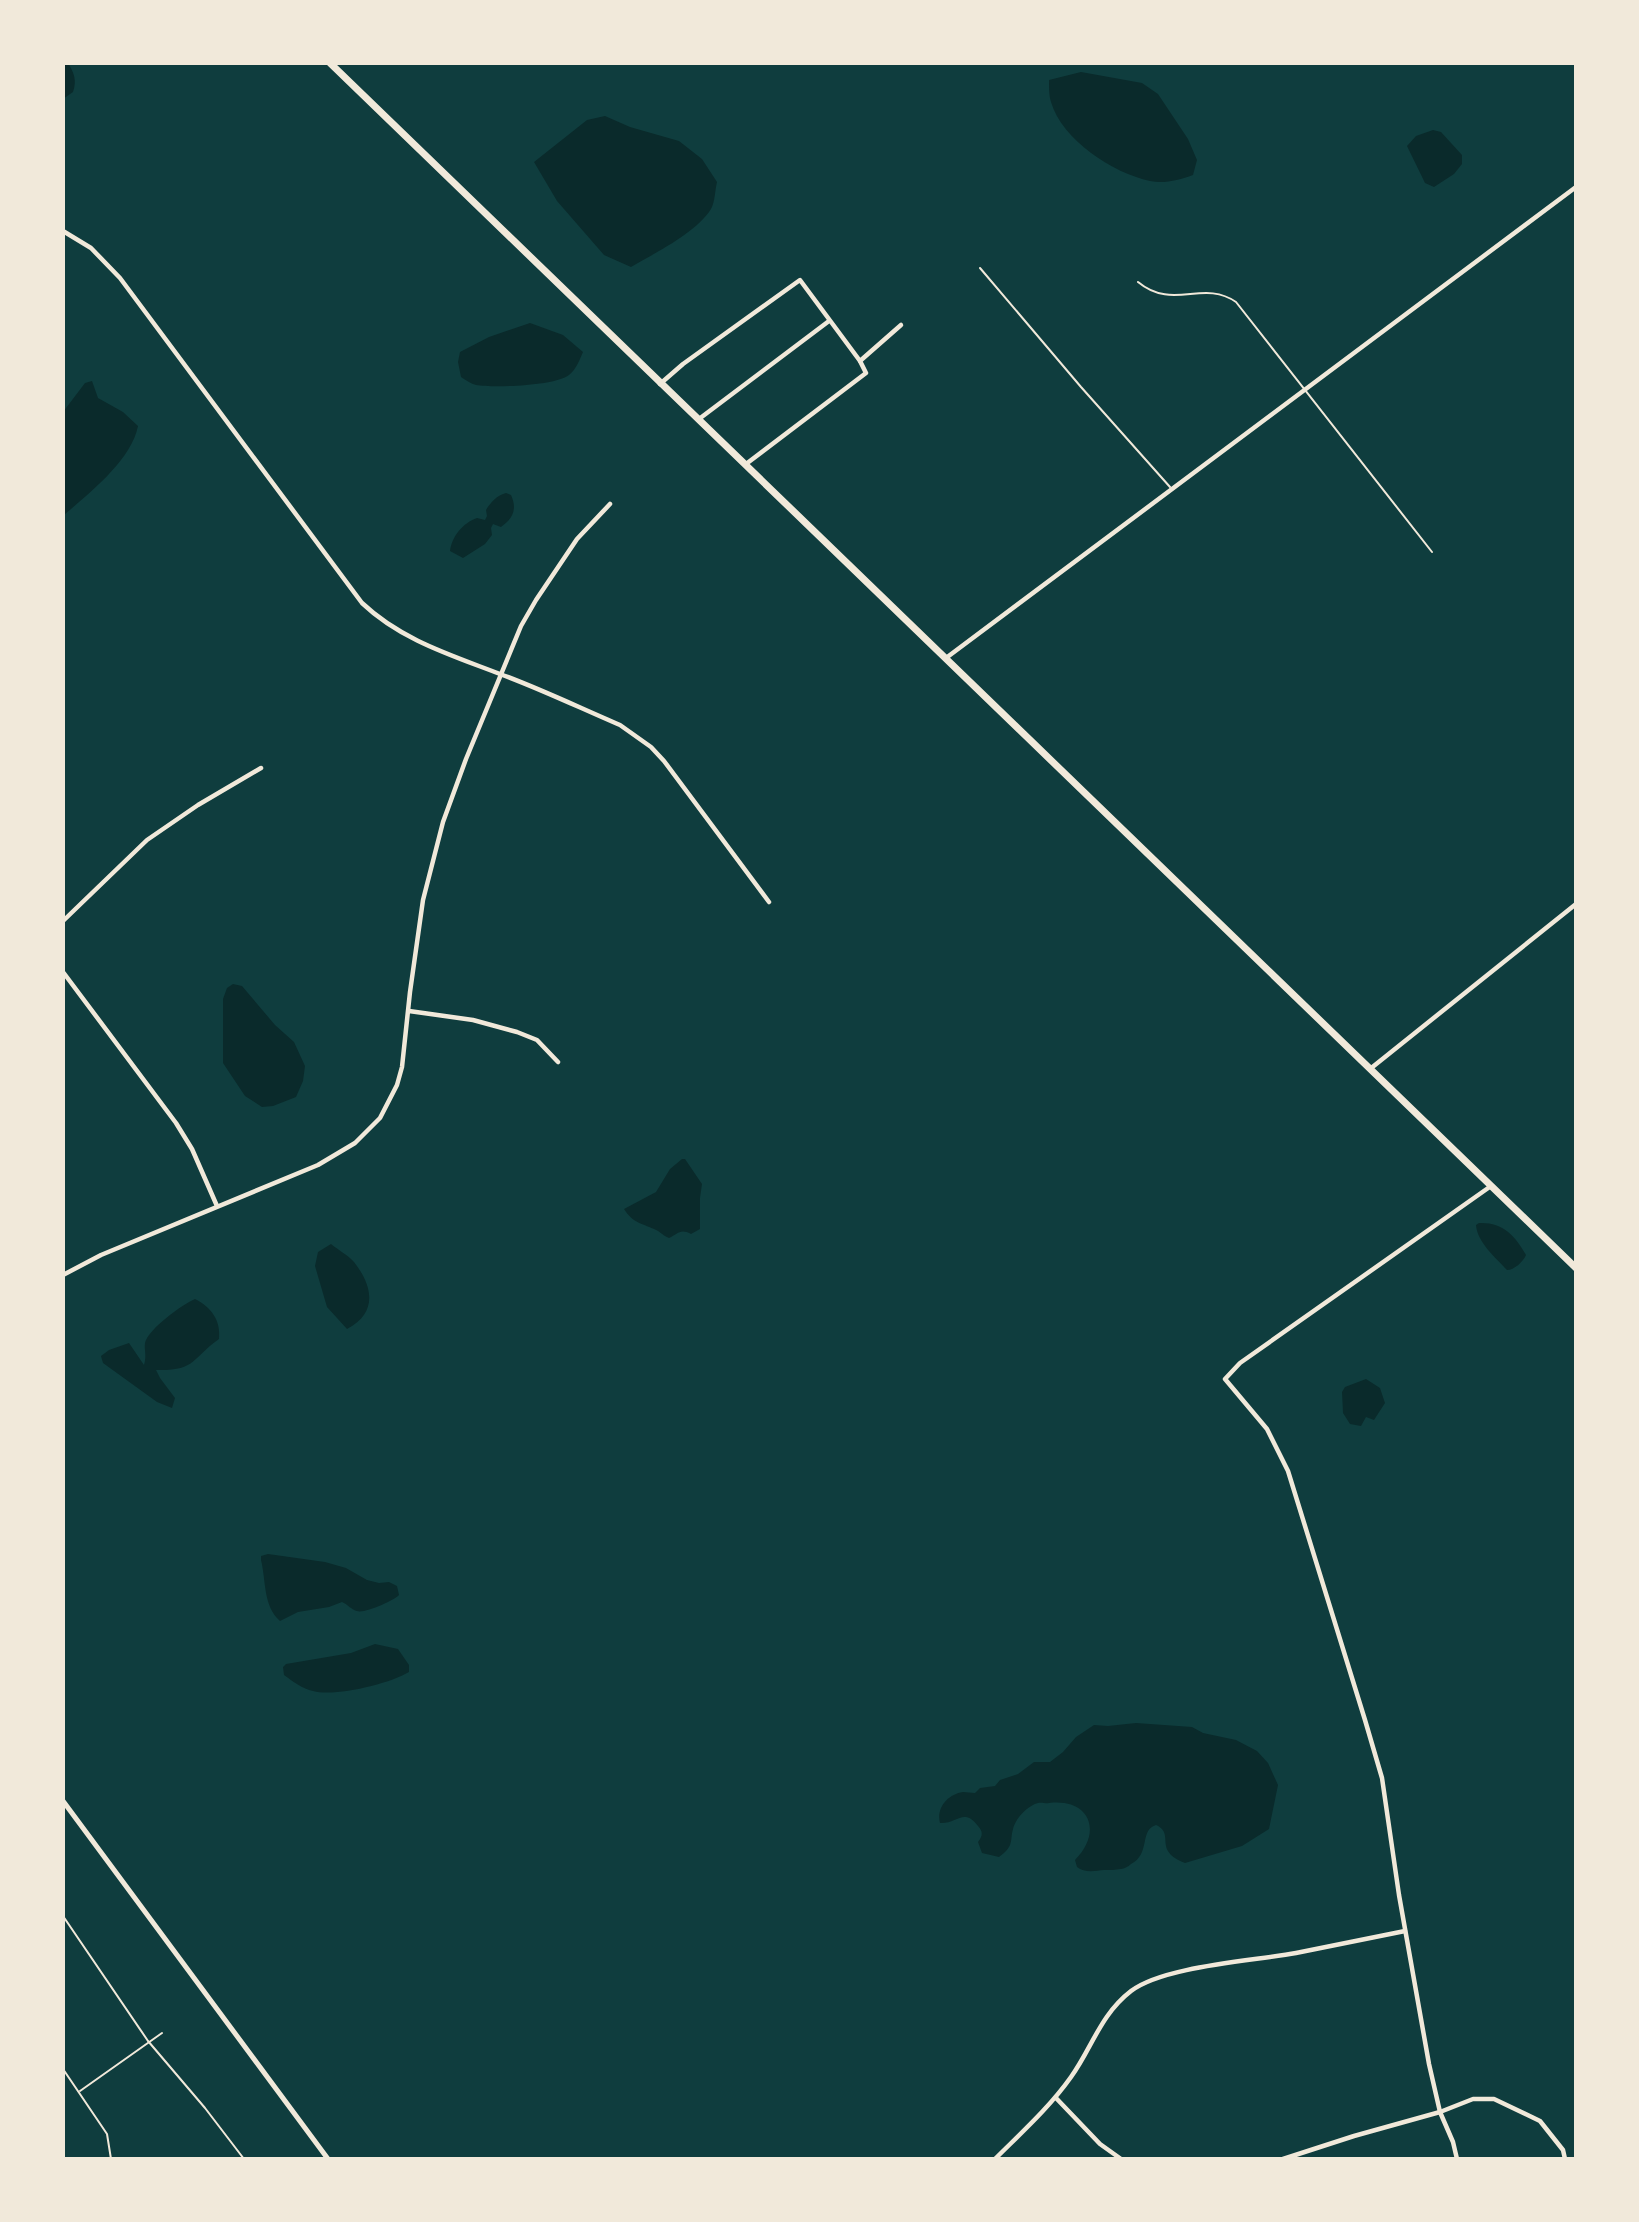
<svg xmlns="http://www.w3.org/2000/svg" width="1639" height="2222" font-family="Montserrat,sans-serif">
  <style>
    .water { fill: #0a2a2b }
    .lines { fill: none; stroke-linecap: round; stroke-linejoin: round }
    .service { stroke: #f1e9da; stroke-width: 2 }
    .minor { stroke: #f1e9da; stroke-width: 4.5 }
    .tertiary { stroke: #f1e9da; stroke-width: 5 }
    .primary { stroke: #f1e9da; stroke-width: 7 }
  </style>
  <rect width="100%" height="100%" fill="#0f3d3e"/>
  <!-- water -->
  <g class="water">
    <path d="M 63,63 L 68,63 C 74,73 77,80 73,92 L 63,99 Z"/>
    <path d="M 1081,72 L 1142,83 L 1158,94 L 1188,139 L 1197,160 L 1193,175 C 1179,180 1164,184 1150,181 C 1113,173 1062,140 1051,102 C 1049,96 1049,87 1049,80 Z"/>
    <path d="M 605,116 L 630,127 L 679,141 L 702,159 L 717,182 C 715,190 715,202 711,209 C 696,233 655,253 631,267 L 604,255 L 557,201 L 534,162 L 587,120 Z"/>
    <polygon points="1433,130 1441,132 1462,155 1462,164 1454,174 1434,187 1425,183 1407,146 1416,136"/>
    <path d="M 530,323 L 563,335 L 583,352 C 580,359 576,370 569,375 C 555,386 493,388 476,385 C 471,384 466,380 461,377 L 458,362 L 460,352 L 489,337 Z"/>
    <path d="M 92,381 L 98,398 L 123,412 L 138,426 C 131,461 89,493 63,516 L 63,412 L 85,383 Z"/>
    <path d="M 506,493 L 511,495 C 517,508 514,518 501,527 L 493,524 L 491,528 L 492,535 L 485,544 L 463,558 L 450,551 C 452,536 463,523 477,518 L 485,520 L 487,516 L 486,510 C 491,502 496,496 506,493 Z"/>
    <polygon points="233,984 242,986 275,1025 294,1042 305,1066 303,1081 296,1097 273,1106 262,1107 245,1096 223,1063 223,999 227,988"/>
    <path d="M 682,1159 L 685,1159 L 702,1184 L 700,1198 L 700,1229 L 691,1234 C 680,1228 678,1234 669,1238 C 663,1236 660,1231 654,1229 C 641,1223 633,1223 624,1209 L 656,1192 L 670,1169 Z"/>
    <path d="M 1479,1223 C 1502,1222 1515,1235 1526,1255 C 1523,1262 1514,1270 1507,1270 C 1496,1258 1477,1242 1476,1225 Z"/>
    <path d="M 331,1244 C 338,1250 348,1255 354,1262 C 373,1286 378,1313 347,1329 L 327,1307 L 315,1266 L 318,1252 Z"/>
    <path d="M 195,1299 C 211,1307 221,1320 219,1339 C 191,1359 196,1371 156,1370 L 160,1378 L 175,1398 L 172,1408 L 157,1402 L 103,1363 L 101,1356 L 109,1350 L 129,1343 L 144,1365 C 147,1355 144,1350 145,1343 C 148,1329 183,1304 195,1299 Z"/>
    <polygon points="1366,1379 1380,1388 1385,1403 1374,1420 1366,1417 1361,1426 1350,1424 1343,1413 1342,1392 1345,1387"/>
    <path d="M 268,1554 L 325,1562 L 346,1568 L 367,1580 L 379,1583 L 389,1582 L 397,1586 L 399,1595 C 395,1600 364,1614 357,1611 C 352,1610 347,1604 342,1602 L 329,1607 L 298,1612 L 280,1621 C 263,1606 266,1580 261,1560 L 261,1556 Z"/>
    <path d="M 375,1644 L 398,1649 L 409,1665 L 409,1672 C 389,1684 335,1697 313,1691 C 303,1689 292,1681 284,1675 L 283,1667 L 286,1664 L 351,1653 Z"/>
    <path d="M 1136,1723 L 1192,1727 L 1203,1733 L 1236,1740 L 1257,1751 L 1268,1763 L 1278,1785 L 1269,1829 L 1242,1846 L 1185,1863 C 1152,1850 1176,1834 1156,1825 C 1139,1830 1151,1854 1131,1864 C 1129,1866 1124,1869 1121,1869 C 1116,1870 1109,1870 1104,1870 C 1095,1871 1084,1873 1077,1867 L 1075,1860 C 1103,1832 1090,1798 1049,1803 C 1046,1804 1042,1802 1038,1803 C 1027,1806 1015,1819 1013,1829 C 1011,1835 1012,1840 1010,1845 C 1008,1850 1003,1854 999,1857 L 982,1853 L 978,1842 C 983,1835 983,1832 978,1826 C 964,1807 957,1824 940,1823 C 936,1808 948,1794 963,1792 C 967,1792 971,1793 975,1793 L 980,1788 L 995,1786 L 1000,1780 L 1018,1774 L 1034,1762 L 1050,1762 L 1063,1752 L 1076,1737 L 1094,1725 L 1108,1726 Z"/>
  </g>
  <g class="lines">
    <!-- service -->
    <g class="service">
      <polyline points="980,268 1081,387 1170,487"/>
      <path d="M 1138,282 C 1173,311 1203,279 1236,302 L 1432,552"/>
      <polyline points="63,1916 148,2041 205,2108 244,2159"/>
      <polyline points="63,2069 107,2134 111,2159"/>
      <polyline points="80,2091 162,2033"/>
    </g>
    <!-- minor -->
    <g class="minor">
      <path d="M 63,231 L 91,248 L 120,278 L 362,603 C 401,640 451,655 500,674 C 541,689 580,708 620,725 L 651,747 L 664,761 L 769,902"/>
      <polyline points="860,361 901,325"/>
      <polyline points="660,384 683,364 800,280 860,361 866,373 746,464"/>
      <polyline points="699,419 829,321"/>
      <polyline points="946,658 1576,187"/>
      <polyline points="63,921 147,840 198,805 261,768"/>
      <polyline points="63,972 176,1123 192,1149 217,1206"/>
      <polyline points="409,1011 473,1020 517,1032 537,1040 558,1062"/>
      <polyline points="1370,1069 1576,904"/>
      <polyline points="63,1275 101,1255 318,1165 355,1143 380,1118 397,1085 402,1067 410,992 423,900 443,822 466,759 521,626 536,600 577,539 610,504"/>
      <polyline points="1056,2098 1100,2144 1121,2159"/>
      <path d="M 995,2159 C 1021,2133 1049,2108 1071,2077 C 1092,2048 1100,2015 1131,1991 C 1164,1966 1253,1961 1296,1953 C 1332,1946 1369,1938 1405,1931"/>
      <polyline points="1283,2159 1354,2136 1440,2112 1473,2099 1494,2099 1540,2121 1563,2150 1565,2159"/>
      <polyline points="1457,2159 1453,2142 1440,2112 1429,2064 1399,1895 1382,1778 1365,1720 1288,1471 1267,1429 1225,1379 1240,1363 1491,1186"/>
    </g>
    <!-- tertiary -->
    <polyline class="tertiary" points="63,1801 328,2159"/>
    <!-- primary -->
    <polyline class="primary" points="330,63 1576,1268"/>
  </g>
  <!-- border -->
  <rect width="1639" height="2222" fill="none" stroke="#f1e9da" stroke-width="130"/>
</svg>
